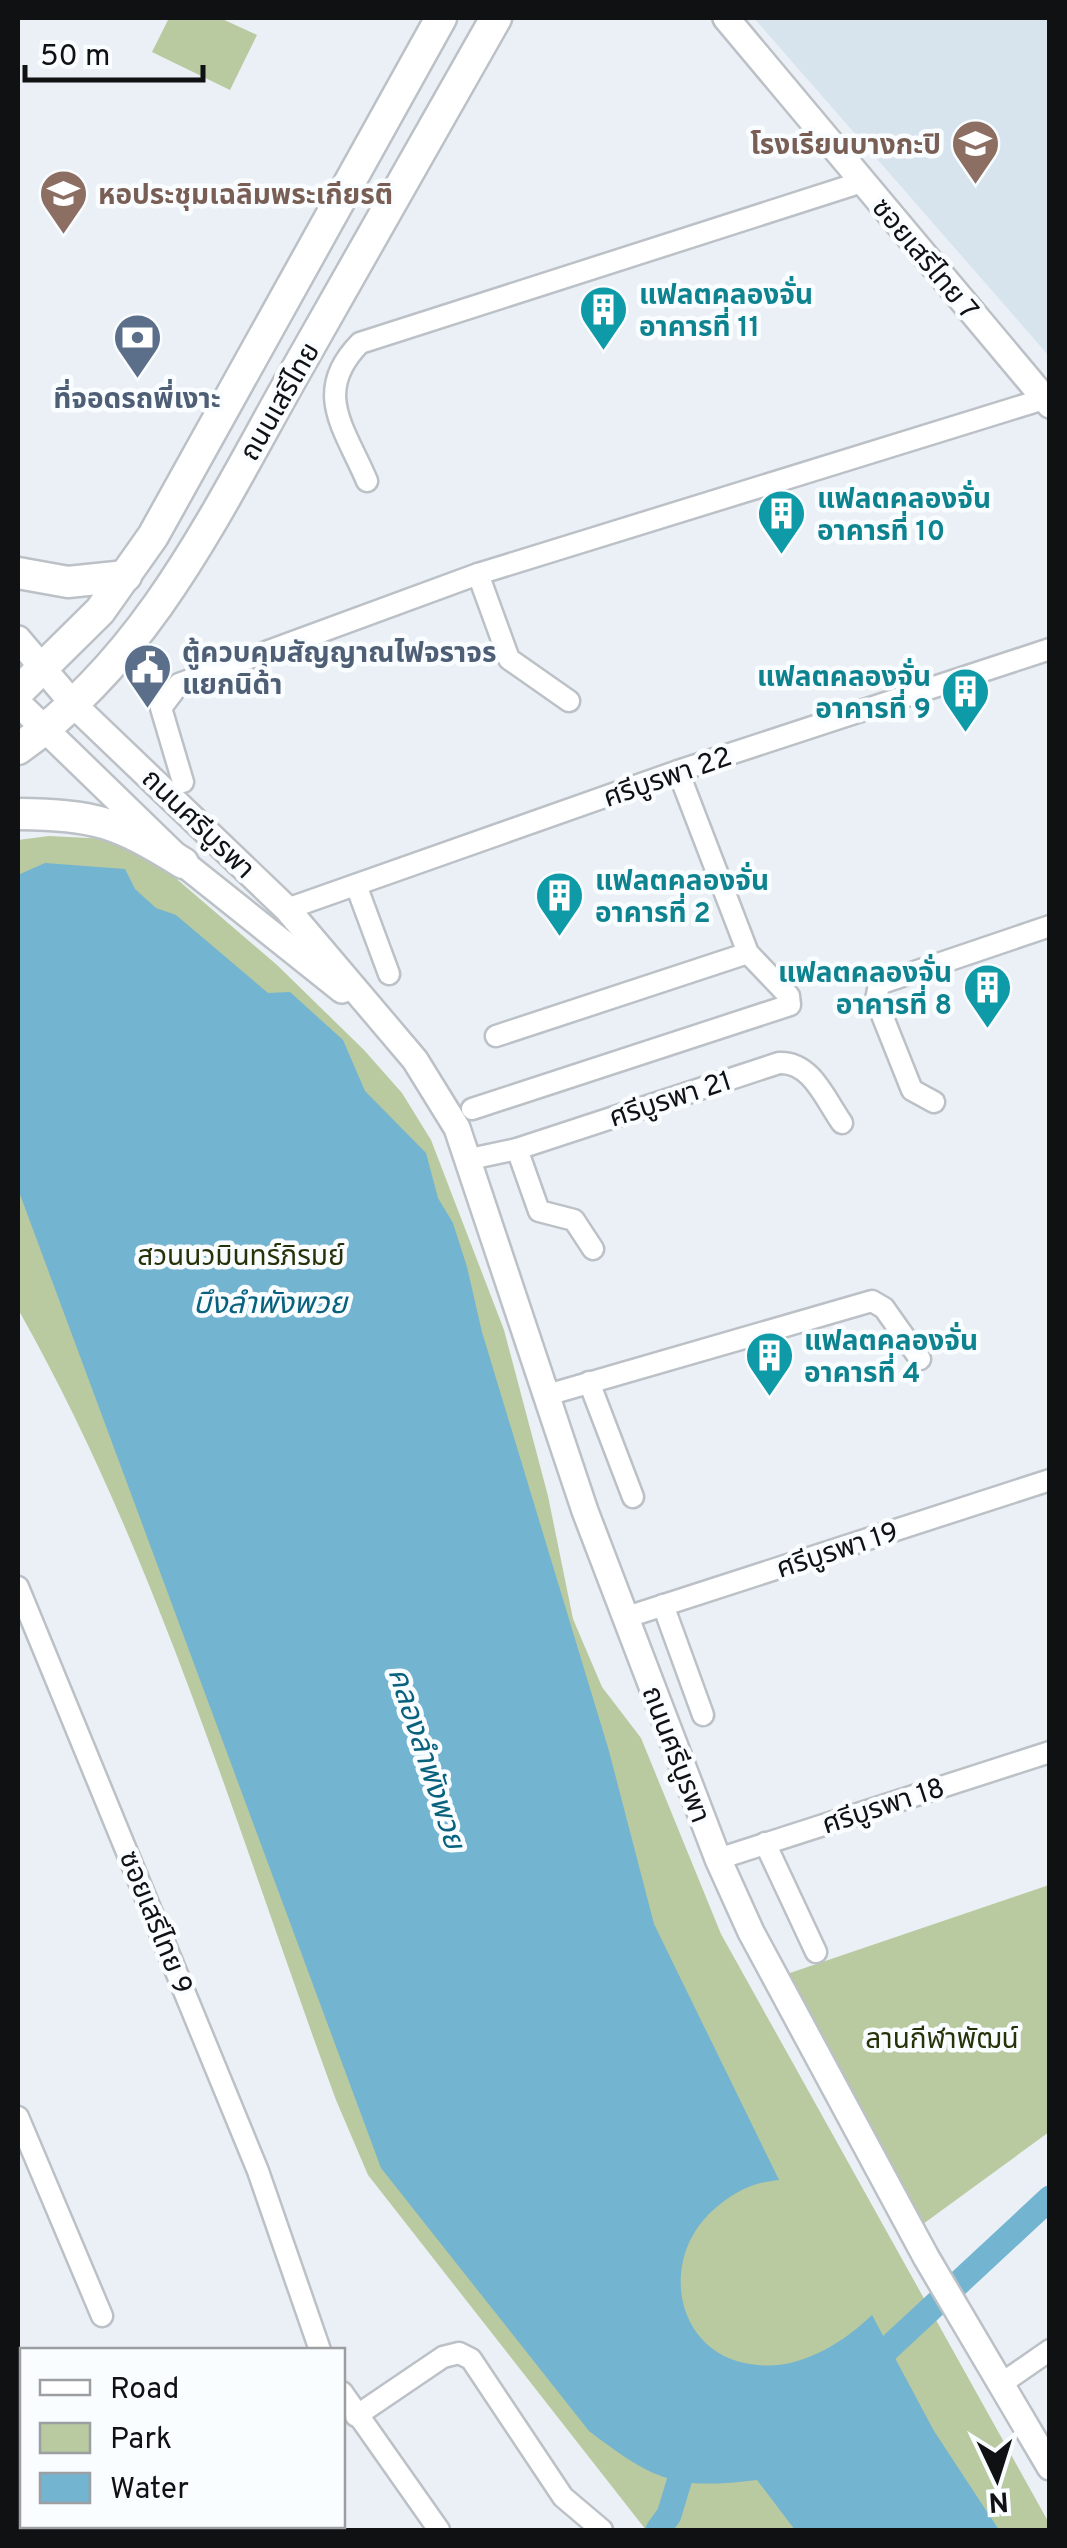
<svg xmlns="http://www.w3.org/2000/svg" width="1067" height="2548" font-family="Overpass,'Noto Sans Thai',sans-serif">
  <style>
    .built { fill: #d7e4ee }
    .green { fill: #b9c9a0 }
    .water { fill: #73b4d0 }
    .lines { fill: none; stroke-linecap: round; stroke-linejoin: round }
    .canal { stroke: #73b4d0; stroke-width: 25 }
    .minor-casing { stroke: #bbc1c6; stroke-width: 25 }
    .tertiary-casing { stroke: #bbc1c6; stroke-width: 30 }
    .secondary-casing { stroke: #bbc1c6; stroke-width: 35 }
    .minor { stroke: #fff; stroke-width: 20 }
    .tertiary { stroke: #fff; stroke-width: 25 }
    .secondary { stroke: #fff; stroke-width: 30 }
    .labels { text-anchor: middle; stroke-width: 9; stroke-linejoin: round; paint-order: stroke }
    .education-label { font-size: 28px; font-weight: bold; fill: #785e54; stroke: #fafdff; text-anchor: end }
    .street-label { font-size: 28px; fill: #0f1113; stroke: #fafdff }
    .culture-label { font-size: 28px; font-weight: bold; fill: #0d838f; stroke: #fafdff; text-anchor: start }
    .service-label { font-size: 28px; font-weight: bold; fill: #4e5e75; stroke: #fafdff }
    .park-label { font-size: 28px; fill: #263309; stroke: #fafdff }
    .water-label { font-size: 30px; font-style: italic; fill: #08617d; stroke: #fafdff }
  </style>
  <rect width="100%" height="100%" fill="#eaf0f5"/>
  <!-- built -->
  <polygon class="built" points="754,18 1049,18 1049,356"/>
  <!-- green -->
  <g class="green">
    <polygon points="169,18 220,18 257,35 230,90 152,52"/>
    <path d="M 49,836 L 108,839 L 142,854 L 172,875 L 277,965 L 364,1050 L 402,1093 L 431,1140 L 504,1330 L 548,1496 L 573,1619 L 602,1687 L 641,1738 L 721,1934 L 1049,2523 L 1049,2530 L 646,2530 L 368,2175 L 336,2100 C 238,1834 158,1557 18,1309 L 18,840 Z"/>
    <polygon points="1049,1885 1049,2132 923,2224 784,1975"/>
  </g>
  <!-- water -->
  <path class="water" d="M 45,863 L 125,869 L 135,889 L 156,908 L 176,915 L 268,993 L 290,992 L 343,1040 L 365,1091 L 426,1153 L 438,1198 L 453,1223 L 467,1267 L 482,1332 L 609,1751 L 654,1924 L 779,2180 C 750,2183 734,2192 712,2211 C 657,2262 676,2358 757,2365 C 800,2370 843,2343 872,2315 L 934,2431 L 999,2530 L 795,2530 L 757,2480 C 674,2490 655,2481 589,2431 L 381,2168 L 18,1189 L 18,875 Z"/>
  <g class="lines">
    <!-- canal -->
    <g class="canal">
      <polyline points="866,2369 1050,2198"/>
      <polyline points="658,2530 669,2515 688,2452"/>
    </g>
    <defs>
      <g id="minor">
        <path d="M 367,481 C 344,427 312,392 360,343 L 862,182"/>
        <polyline points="478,574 509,659 569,701"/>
        <polyline points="183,782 161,708 179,684 478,574 1044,399"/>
        <polyline points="356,885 389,974"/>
        <polyline points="287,909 678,771 1050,649"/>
        <polyline points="496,1036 748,953"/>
        <polyline points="934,1102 912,1090 876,1000 879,984 1050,926"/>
        <polyline points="472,1109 790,1005 789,996 748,953 678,771"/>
        <polyline points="517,1149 539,1211 574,1220 593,1249"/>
        <path d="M 470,1159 L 517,1149 L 779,1063 C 811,1061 825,1099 842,1123"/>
        <polyline points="589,1382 633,1497"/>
        <polyline points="547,1395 872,1301 884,1308 920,1359"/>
        <polyline points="18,1587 258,2171 320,2350"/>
        <polyline points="663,1605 703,1715"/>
        <polyline points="624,1618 1050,1480"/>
        <polyline points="765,1843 816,1952"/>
        <polyline points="718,1859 1050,1752"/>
        <polyline points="18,2117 102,2316"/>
        <polyline points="1001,2384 1050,2350"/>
        <polyline points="342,2392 439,2530"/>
        <polyline points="356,2416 443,2357 459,2353 471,2359 563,2497 602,2530"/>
        <polyline points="288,2526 292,2530"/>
        <polyline points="124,2528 127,2526"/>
      </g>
      <g id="tertiary">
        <polyline points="726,18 1050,405"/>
        <polyline points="18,639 75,706 287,909 415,1060 457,1128 585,1511 718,1859 751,1932 926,2257 1050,2467"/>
        <polyline points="18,703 183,863 342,990"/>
      </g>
      <g id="secondary">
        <polyline points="18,573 68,582 126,576"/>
        <polyline points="18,692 100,611 153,536 441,18"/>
        <path d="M 18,749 C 150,656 216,512 294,374 C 362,255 429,136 496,18"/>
        <path d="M 18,814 C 96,815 117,822 183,863"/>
      </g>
    </defs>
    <!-- minor casing -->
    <use href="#minor" class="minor-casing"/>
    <!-- tertiary casing -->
    <use href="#tertiary" class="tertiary-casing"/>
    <!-- secondary casing -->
    <use href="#secondary" class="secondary-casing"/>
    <!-- minor -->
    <use href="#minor" class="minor"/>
    <!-- tertiary -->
    <use href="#tertiary" class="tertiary"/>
    <!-- secondary -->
    <use href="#secondary" class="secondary"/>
  </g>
  <!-- icons -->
  <defs>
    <symbol id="school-pin" viewBox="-11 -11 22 30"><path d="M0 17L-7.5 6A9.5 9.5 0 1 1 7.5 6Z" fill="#8d6e63" stroke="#fafdff"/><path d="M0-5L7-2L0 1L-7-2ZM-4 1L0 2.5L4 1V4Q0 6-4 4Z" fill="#fff"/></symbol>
    <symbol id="university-pin" viewBox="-11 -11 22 30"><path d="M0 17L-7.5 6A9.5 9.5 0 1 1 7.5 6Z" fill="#8d6e63" stroke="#fafdff"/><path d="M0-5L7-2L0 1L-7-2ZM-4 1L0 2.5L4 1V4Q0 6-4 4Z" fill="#fff"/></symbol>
    <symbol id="building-pin" viewBox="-11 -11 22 30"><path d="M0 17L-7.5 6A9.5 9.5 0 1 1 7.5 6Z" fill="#0f9aa8" stroke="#fafdff"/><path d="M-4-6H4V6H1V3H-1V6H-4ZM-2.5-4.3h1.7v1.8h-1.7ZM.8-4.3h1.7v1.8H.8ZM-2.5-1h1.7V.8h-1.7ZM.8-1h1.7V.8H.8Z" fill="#fff"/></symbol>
    <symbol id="bank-pin" viewBox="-11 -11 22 30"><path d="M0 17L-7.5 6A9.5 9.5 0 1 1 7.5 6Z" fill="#5c6f8a" stroke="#fafdff"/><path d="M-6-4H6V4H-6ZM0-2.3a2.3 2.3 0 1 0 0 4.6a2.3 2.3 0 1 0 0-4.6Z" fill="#fff"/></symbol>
    <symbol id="civic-pin" viewBox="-11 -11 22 30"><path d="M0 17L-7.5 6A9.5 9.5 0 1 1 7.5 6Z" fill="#5c6f8a" stroke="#fafdff"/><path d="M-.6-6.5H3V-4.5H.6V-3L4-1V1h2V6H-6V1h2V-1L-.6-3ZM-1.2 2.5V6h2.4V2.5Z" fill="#fff"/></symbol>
  </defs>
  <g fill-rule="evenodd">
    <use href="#school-pin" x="948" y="116" width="55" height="75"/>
    <use href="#university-pin" x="36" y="166" width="55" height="75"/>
    <use href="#building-pin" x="576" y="282" width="55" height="75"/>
    <use href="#bank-pin" x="110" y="310" width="55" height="75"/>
    <use href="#building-pin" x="754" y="486" width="55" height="75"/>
    <use href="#civic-pin" x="120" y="640" width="55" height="75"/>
    <use href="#building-pin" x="938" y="664" width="55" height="75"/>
    <use href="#building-pin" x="532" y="868" width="55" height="75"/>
    <use href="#building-pin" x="960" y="960" width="55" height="75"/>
    <use href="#building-pin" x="742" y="1328" width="55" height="75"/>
  </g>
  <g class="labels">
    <!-- education labels -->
    <g class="education-label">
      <text x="941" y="154">โรงเรียนบางกะปิ</text>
      <text x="98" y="204" text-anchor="start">หอประชุมเฉลิมพระเกียรติ</text>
    </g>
    <!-- street labels -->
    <g class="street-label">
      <text transform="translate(926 258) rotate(50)" y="10">ซอยเสรีไทย 7</text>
      <text transform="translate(279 401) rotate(-60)" y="10">ถนนเสรีไทย</text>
      <text transform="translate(667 776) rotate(-19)" y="10">ศรีบูรพา 22</text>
      <text transform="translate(199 823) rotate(44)" y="10">ถนนศรีบูรพา</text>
      <text transform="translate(670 1098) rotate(-18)" y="10">ศรีบูรพา 21</text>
      <text transform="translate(837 1549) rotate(-18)" y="10">ศรีบูรพา 19</text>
      <text transform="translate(677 1754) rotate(69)" y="10">ถนนศรีบูรพา</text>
      <text transform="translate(883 1805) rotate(-18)" y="10">ศรีบูรพา 18</text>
      <text transform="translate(157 1922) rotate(68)" y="10">ซอยเสรีไทย 9</text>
    </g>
    <!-- culture labels -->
    <g class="culture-label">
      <text x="639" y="304">แฟลตคลองจั่น<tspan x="639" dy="32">อาคารที่ 11</tspan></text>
      <text x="817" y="508">แฟลตคลองจั่น<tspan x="817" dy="32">อาคารที่ 10</tspan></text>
      <text x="931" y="686" text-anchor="end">แฟลตคลองจั่น<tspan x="931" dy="32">อาคารที่ 9</tspan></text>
      <text x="595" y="890">แฟลตคลองจั่น<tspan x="595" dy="32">อาคารที่ 2</tspan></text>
      <text x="952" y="982" text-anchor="end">แฟลตคลองจั่น<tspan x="952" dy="32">อาคารที่ 8</tspan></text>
      <text x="804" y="1350">แฟลตคลองจั่น<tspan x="804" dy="32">อาคารที่ 4</tspan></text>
    </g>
    <!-- service labels -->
    <g class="service-label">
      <text x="137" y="408">ที่จอดรถพี่เงาะ</text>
      <text x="182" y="662" text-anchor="start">ตู้ควบคุมสัญญาณไฟจราจร<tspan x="182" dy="32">แยกนิด้า</tspan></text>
    </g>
    <!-- park labels -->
    <g class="park-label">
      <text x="241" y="1265">สวนนวมินทร์ภิรมย์</text>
      <text x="942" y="2048">ลานกีฬาพัฒน์</text>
    </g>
    <!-- water labels -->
    <g class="water-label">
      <text x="270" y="1313">บึงลำพังพวย</text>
      <text transform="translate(427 1758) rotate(72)" y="10">คลองลำพังพวย</text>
    </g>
  </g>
  <!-- border -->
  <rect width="1067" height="2548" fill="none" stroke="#0f1113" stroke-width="40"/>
  <!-- legend -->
  <rect x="20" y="2348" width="325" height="180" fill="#fafdff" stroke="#9c9fa1" stroke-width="2.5"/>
  <rect x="40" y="2380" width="50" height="15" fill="#ffffff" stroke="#9c9fa1" stroke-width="2.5"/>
  <text x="110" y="2398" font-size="30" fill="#0f1113">Road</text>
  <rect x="40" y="2423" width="50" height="30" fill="#b9c9a0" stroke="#9c9fa1" stroke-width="2.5"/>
  <text x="110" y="2448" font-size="30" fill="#0f1113">Park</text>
  <rect x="40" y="2473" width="50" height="30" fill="#73b4d0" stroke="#9c9fa1" stroke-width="2.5"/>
  <text x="110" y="2498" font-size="30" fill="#0f1113">Water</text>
  <!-- north arrow -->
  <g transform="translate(997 2478) rotate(176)" stroke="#fafdff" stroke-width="8" paint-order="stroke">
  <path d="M0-8L18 38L0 25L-18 38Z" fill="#0f1113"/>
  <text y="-15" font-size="28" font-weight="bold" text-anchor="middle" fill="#0f1113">N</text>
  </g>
  <!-- scale -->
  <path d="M25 65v15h178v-15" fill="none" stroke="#0f1113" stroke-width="5"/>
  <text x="40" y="65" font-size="30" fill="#0f1113" stroke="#fafdff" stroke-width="8" paint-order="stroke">50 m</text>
</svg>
